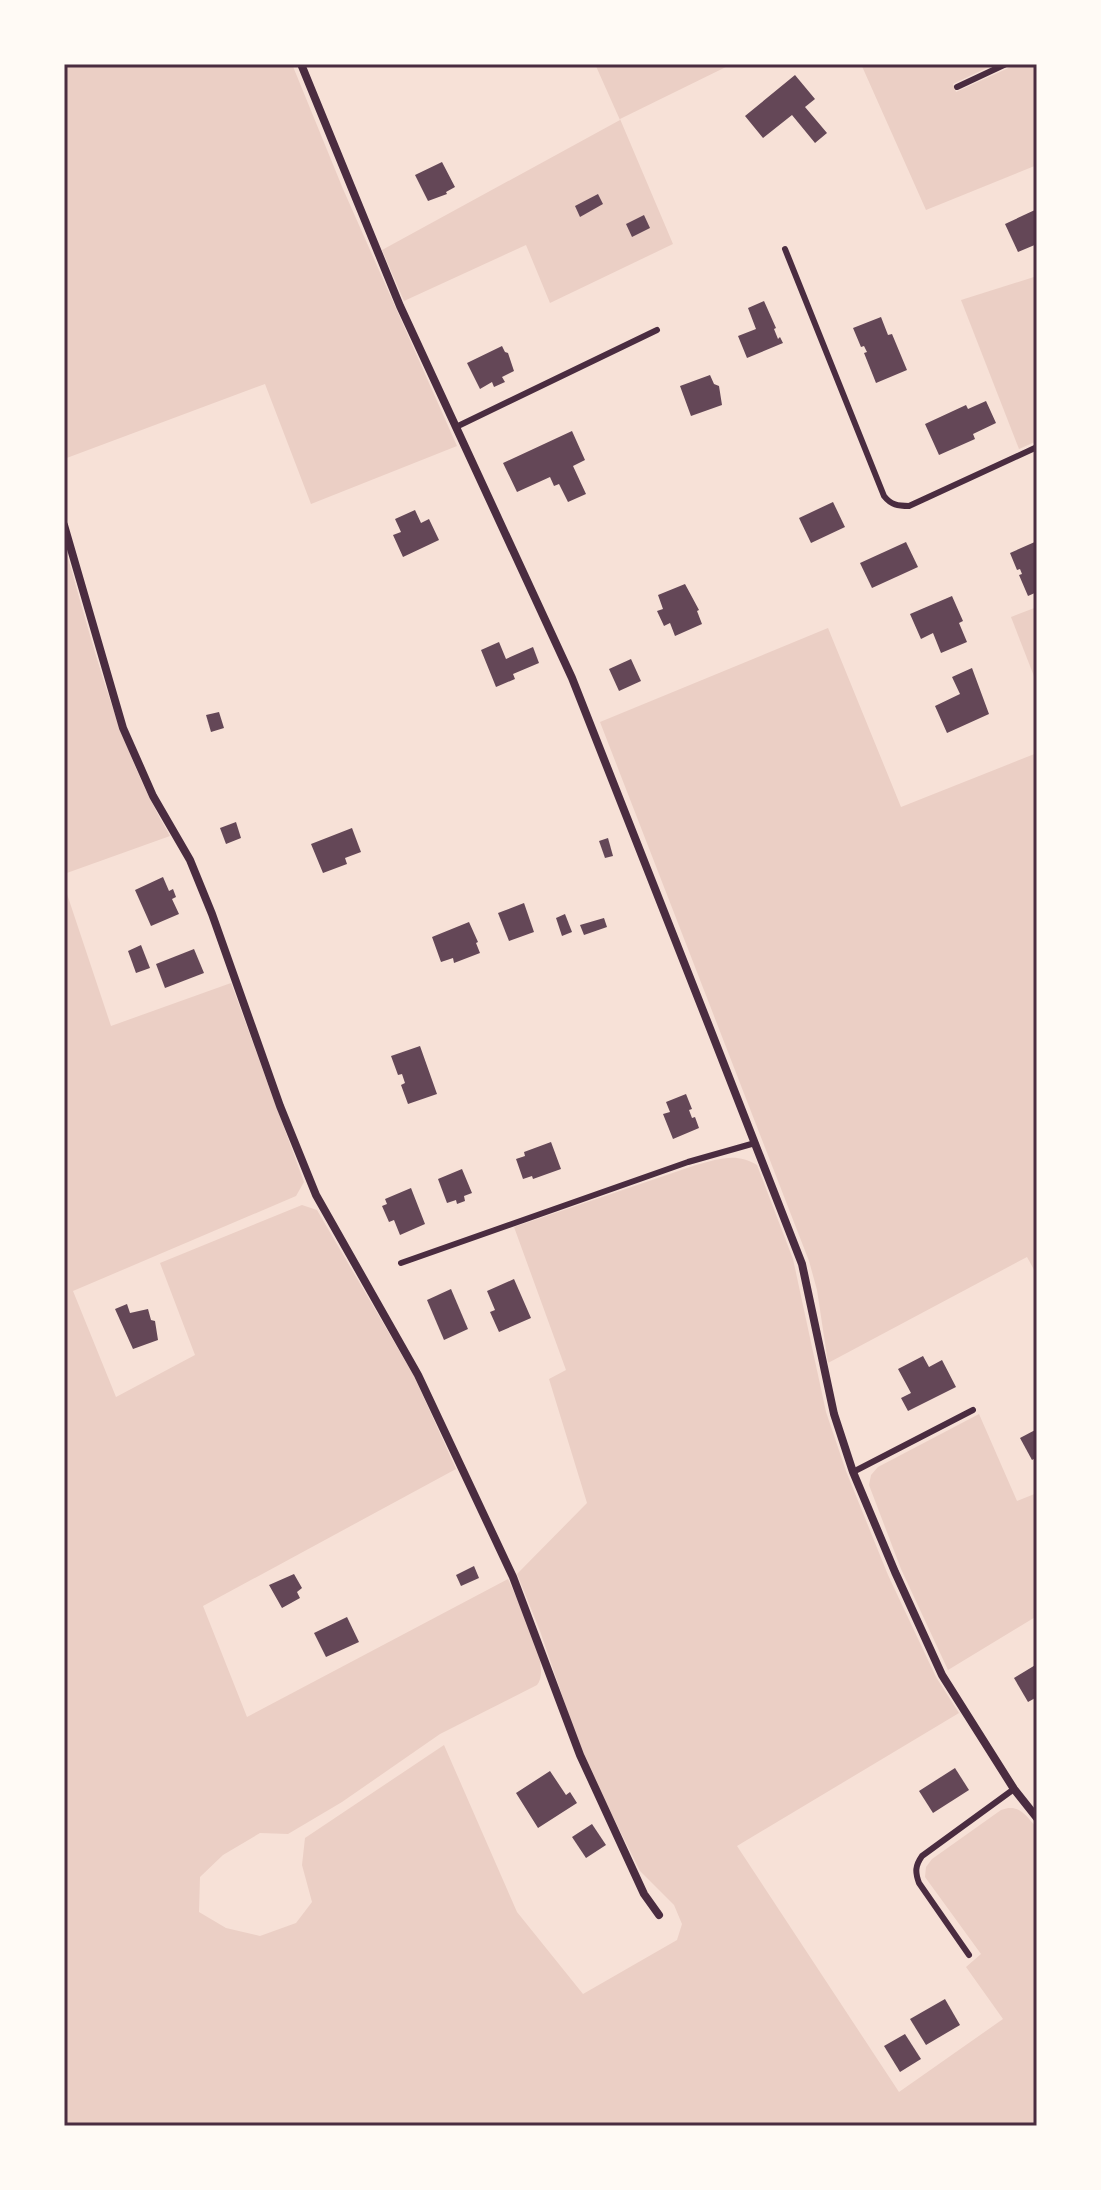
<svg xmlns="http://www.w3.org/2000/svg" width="1101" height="2190" font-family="'Fira Sans',sans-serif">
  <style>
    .green { fill: #ebcfc5 }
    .building { fill: #644757 }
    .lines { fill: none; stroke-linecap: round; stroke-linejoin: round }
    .service { stroke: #4a2c40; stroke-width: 6 }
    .minor { stroke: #4a2c40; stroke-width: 8 }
    .neatline { fill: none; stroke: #4a2c40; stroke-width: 3 }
  </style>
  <rect width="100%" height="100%" fill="#f7e1d7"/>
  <!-- green -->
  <g class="green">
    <polygon points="64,64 292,64 343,189 457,446 311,504 265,384 64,459"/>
    <polygon points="595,64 732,64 620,119 673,244 550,303 526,245 404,301 382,250 620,120"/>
    <polygon points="861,64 995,64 953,84 956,92 1017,64 1037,64 1037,165 926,210"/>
    <polygon points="1037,276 1037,441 1019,449 961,300"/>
    <path d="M 64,544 C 93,644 117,746 170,836 L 64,874 Z"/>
    <polygon points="1037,607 1037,684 1011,617"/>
    <polygon points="828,628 901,807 1037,753 1037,1275 1027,1257 828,1363 817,1290 809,1261 600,722"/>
    <path d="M 64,885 L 111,1026 L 231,983 L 304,1182 L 296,1196 L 73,1291 L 116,1397 L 195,1355 L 160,1263 L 302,1205 L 317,1210 L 414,1376 L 456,1469 L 203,1606 L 247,1717 L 508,1579 C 517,1600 553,1667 537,1685 L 440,1734 L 342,1802 L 288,1834 L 260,1833 L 223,1855 L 200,1877 L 199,1912 L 226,1928 L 260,1936 L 296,1923 L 312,1902 L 302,1865 L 305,1838 L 444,1745 L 517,1912 L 583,1994 L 677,1940 L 682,1924 L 674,1905 L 640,1871 L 584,1759 L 540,1631 L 517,1574 L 587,1503 L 549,1379 L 566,1370 L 514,1227 L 696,1165 C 718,1159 737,1152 757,1165 L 793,1259 L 826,1412 L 846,1471 L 888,1575 L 936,1677 L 959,1713 L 737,1846 L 899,2092 L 1003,2019 L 966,1967 L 981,1954 L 925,1877 L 926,1867 L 932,1859 L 1001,1810 C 1019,1803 1025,1815 1037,1828 L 1037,2126 L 64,2126 Z"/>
    <polygon points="979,1414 1017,1501 1037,1493 1037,1616 948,1670 901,1569 869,1485 871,1475 878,1467"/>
  </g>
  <!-- building -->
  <g class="building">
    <polygon points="795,75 815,99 805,107 827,133 815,143 792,115 763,138 745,116"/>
    <polygon points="442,162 455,187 446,192 447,194 428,201 415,175"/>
    <polygon points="598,194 603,204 580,217 575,206"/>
    <polygon points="1037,209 1037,244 1018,252 1005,224"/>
    <polygon points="644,215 650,228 632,237 626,224"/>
    <polygon points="764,301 776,328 774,329 778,339 780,337 783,343 747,358 738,336 756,329 748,308"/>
    <polygon points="881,317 888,335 892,334 907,370 876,383 864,353 867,352 864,346 861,347 853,328"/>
    <polygon points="502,346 505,352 508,353 514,371 502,377 505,382 494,387 492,382 480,389 467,363"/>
    <polygon points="710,375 714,384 719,386 722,405 691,416 680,386"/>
    <polygon points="986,401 996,423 973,434 975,439 939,455 925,424 966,405 968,409"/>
    <polygon points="572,431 585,460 573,466 586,494 568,502 559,484 554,486 550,477 517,492 503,463"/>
    <polygon points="833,502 845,527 811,543 799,518"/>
    <polygon points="415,510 421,523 429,519 439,540 403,557 393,535 401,532 395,519"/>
    <polygon points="1037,541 1037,592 1028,596 1019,575 1022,574 1020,569 1017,570 1010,553"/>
    <polygon points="906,542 918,567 872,588 860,563"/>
    <polygon points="685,584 699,610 697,611 702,624 675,636 670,623 664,626 657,611 663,609 658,595"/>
    <polygon points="952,596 963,621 959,623 967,642 941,653 933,633 921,639 910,614"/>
    <polygon points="499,642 506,659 533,647 539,663 513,674 515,679 496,687 481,650"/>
    <polygon points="631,659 641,681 619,691 609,669"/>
    <polygon points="972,668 989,714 947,733 935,706 960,694 952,677"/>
    <polygon points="219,712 224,728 211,732 206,715"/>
    <polygon points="236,822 241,838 226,844 220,828"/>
    <polygon points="352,828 361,852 345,858 347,864 323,873 311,844"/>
    <polygon points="608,838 613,856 605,858 599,841"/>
    <polygon points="163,877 169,891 173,889 176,897 172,899 179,914 151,926 135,890"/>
    <polygon points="524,903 534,932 509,941 498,913"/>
    <polygon points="565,914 572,932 562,936 556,918"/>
    <polygon points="604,918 607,927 584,935 580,925"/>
    <polygon points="469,922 478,942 476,943 480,953 454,963 453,958 441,962 432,937"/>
    <polygon points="141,945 150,968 136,973 128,951"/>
    <polygon points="194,949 204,973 165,988 156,964"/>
    <polygon points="420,1046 437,1094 408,1104 401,1085 405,1083 402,1074 398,1075 391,1056"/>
    <polygon points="686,1094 692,1109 689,1110 692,1118 695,1117 699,1128 673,1139 663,1114 670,1112 666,1102"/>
    <polygon points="551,1142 561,1169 533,1179 532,1176 523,1179 516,1159 525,1156 524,1152"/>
    <polygon points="462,1169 472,1193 464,1196 465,1201 457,1204 456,1200 447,1203 438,1179"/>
    <polygon points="411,1188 425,1224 400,1235 394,1220 389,1222 382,1206 387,1204 385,1199"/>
    <polygon points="514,1279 531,1318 499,1332 490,1312 495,1310 487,1291"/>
    <polygon points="451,1289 468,1329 444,1340 427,1300"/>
    <polygon points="127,1304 130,1313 148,1309 151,1320 155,1321 158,1340 133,1349 115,1309"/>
    <polygon points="923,1356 929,1367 942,1360 956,1387 908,1411 901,1398 911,1393 898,1369"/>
    <polygon points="1037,1429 1037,1457 1032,1460 1020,1438"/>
    <polygon points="474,1566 479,1578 461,1586 456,1575"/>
    <polygon points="294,1574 302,1588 297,1592 300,1598 282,1608 269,1585"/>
    <polygon points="347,1617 359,1642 326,1657 314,1633"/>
    <polygon points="1037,1664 1037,1697 1028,1702 1014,1678"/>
    <polygon points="955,1768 969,1790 933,1813 919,1791"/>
    <polygon points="550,1771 566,1795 570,1792 577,1803 538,1828 516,1793"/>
    <polygon points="592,1824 606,1845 586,1858 572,1837"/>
    <polygon points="945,1999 960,2025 926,2045 910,2019"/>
    <polygon points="905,2034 921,2059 900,2072 884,2046"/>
  </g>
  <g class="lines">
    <!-- service -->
    <g class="service">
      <polyline points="957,87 1006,64"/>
      <path d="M 785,249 L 884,496 C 891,505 898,506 909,506 L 1037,447"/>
      <polyline points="456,427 657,330"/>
      <polyline points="401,1263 688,1162 755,1143"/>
      <polyline points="853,1472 973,1410"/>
      <path d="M 969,1955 L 919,1883 C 915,1872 915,1866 922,1856 L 1014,1789"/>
    </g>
    <!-- minor -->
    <g class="minor">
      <polyline points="301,64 400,306 572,678 711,1031 802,1264 834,1414 853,1472 895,1572 942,1675 1014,1789 1037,1818"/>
      <polyline points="64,525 123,728 153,796 190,860 212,914 280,1106 316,1195 418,1375 513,1577 580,1755 644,1894 659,1915"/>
    </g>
  </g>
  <!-- border -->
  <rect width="1101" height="2190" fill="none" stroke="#fffaf5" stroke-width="132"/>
  <rect x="66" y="66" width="969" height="2058" class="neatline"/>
</svg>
